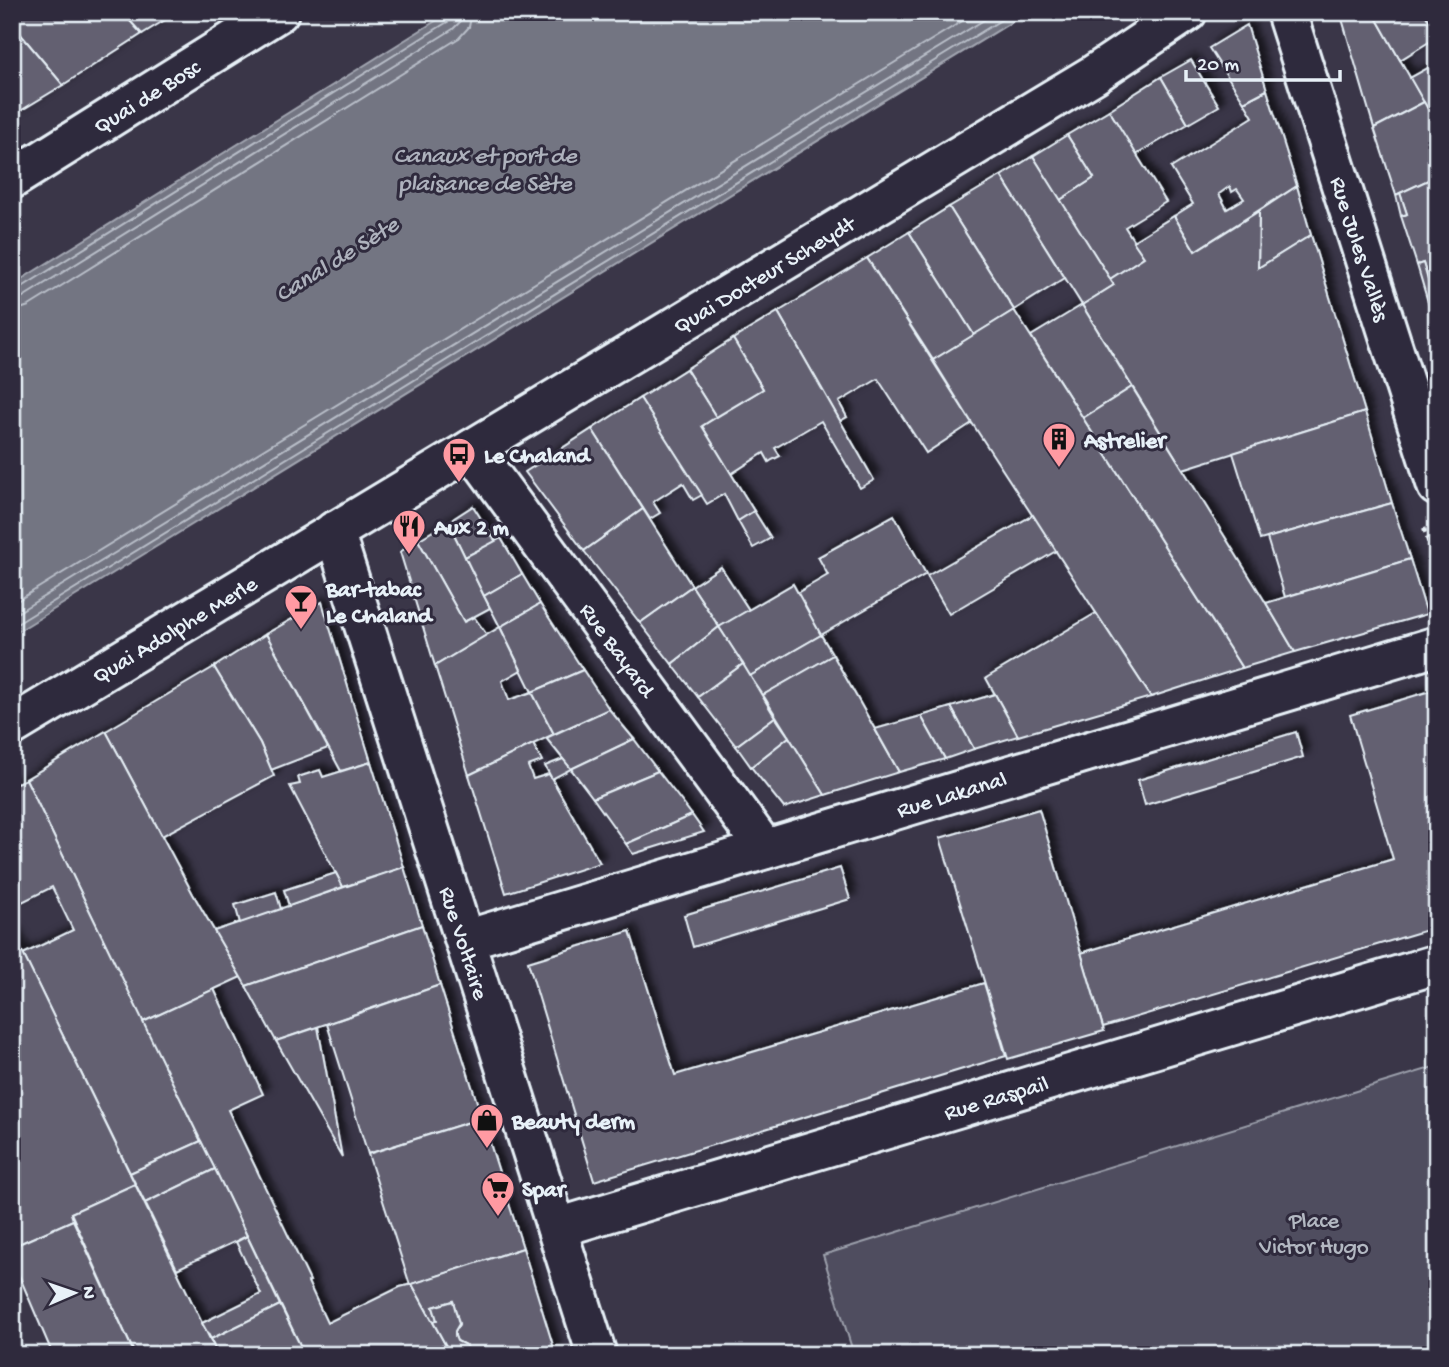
<svg xmlns="http://www.w3.org/2000/svg" width="1449" height="1367" font-family="'Gochi Hand',sans-serif">
  <style>
    .green { fill: #504e5f; stroke: #9ca0ac; stroke-width: 2 }
    .water { fill: #737482; stroke: #a2a6b1; stroke-width: 2 }
    .lines { fill: none; stroke-linecap: round; stroke-linejoin: round }
    .shore { stroke: #b9bfc9; stroke-width: 2 }
    .building { fill: #636171; stroke: #e8f1f8; stroke-width: 2; fill-rule: evenodd; filter: url(#shadow) }
    .street-casing { stroke: #e8f1f8; stroke-width: 44 }
    .secondary-casing { stroke: #e8f1f8; stroke-width: 44 }
    .path { stroke: #e8f1f8; stroke-width: 4.5; stroke-dasharray: 5 5; stroke-linecap: butt }
    .street { stroke: #2f2a3d; stroke-width: 38 }
    .secondary { stroke: #2f2a3d; stroke-width: 38 }
    .labels { text-anchor: middle; stroke-width: 6; stroke-linejoin: round; paint-order: stroke }
    .street-label { font-size: 23px; fill: #e8f1f8; stroke: #2f2a3d }
    .poi-label { font-size: 23px; font-weight: bold; fill: #e8f1f8; stroke: #2f2a3d; text-anchor: start }
    .park-label { font-size: 23px; fill: #b3b8c2; stroke: #2f2a3d }
    .water-label { font-size: 24px; font-style: italic; fill: #aeb2bd; stroke: #2f2a3d }
  </style>
  <defs>
    <filter id="shadow"><feDropShadow dx="6" dy="-6" stdDeviation="3.5" flood-color="#0009"/></filter>
  </defs>
  <rect width="100%" height="100%" fill="#3a3648"/>
  <filter id="ink" filterUnits="userSpaceOnUse"><feTurbulence type="fractalNoise" baseFrequency=".0143" numOctaves="2"/><feDisplacementMap in="SourceGraphic" scale="14" xChannelSelector="R" yChannelSelector="G"/><feConvolveMatrix kernelMatrix="1 2 1 2 8 2 1 2 1" color-interpolation-filters="sRGB"/></filter>
  <g filter="url(#ink)">
    <!-- green -->
    <polygon class="green" points="1437,1066 1437,1355 854,1355 823,1255"/>
    <!-- water -->
    <polygon class="water" points="450,12 1028,12 12,635 12,285"/>
    <g class="lines">
      <!-- shore -->
      <g class="shore">
        <polyline points="12,291 19,289 449,21 452,17 453,12"/>
        <polyline points="12,299 23,297 453,29 460,22 461,12"/>
        <polyline points="12,310 20,309 29,306 459,38 469,27 472,12"/>
        <polyline points="12,604 977,12"/>
        <polyline points="12,616 997,12"/>
        <polyline points="12,627 1014,12"/>
      </g>
    </g>
    <!-- building -->
    <g class="building">
      <polygon points="12,12 122,12 142,34 63,85 12,24"/>
      <polygon points="122,12 178,12 142,34"/>
      <polygon points="1340,12 1373,12 1424,102 1374,128"/>
      <polygon points="1373,12 1424,12 1437,34 1437,46 1433,48 1429,42 1400,60"/>
      <polygon points="1424,12 1437,12 1437,34"/>
      <polygon points="12,24 63,85 12,116"/>
      <polygon points="1247,25 1267,90 1244,102 1209,48"/>
      <polygon points="1191,60 1219,106 1188,124 1161,77"/>
      <polygon points="1437,63 1437,125 1410,78"/>
      <polygon points="1161,77 1188,124 1136,155 1109,110"/>
      <path d="M 1267,90 L 1297,186 L 1195,251 L 1174,216 L 1193,204 L 1171,168 L 1253,117 L 1244,102 ZM 1230,186 L 1232,192 L 1237,189 L 1244,199 L 1227,209 L 1219,194 Z"/>
      <polygon points="1424,102 1437,125 1437,176 1396,195 1374,128"/>
      <polygon points="1109,110 1166,202 1125,227 1144,257 1110,279 1060,200 1094,178 1067,135"/>
      <polygon points="1067,135 1094,178 1060,200 1033,156"/>
      <polygon points="1033,156 1114,285 1082,305 1001,176"/>
      <polygon points="1001,176 1065,278 1014,310 949,207"/>
      <polygon points="1437,176 1437,331 1428,302 1434,301 1423,263 1417,265 1401,216 1407,214 1400,193"/>
      <polygon points="1297,186 1311,235 1258,268 1259,211"/>
      <polygon points="1400,193 1407,214 1401,216 1396,195"/>
      <polygon points="949,207 1014,310 974,335 909,232"/>
      <polygon points="1259,211 1258,268 1311,235 1365,412 1183,469 1082,305 1114,285 1110,279 1144,257 1133,241 1174,216 1195,251"/>
      <polygon points="909,232 974,335 933,360 867,258"/>
      <polygon points="867,258 972,423 926,453 878,379 839,402 847,417 840,421 778,312"/>
      <polygon points="1423,263 1434,301 1428,302 1417,265"/>
      <polygon points="1082,305 1132,387 1083,418 1031,336"/>
      <polygon points="1014,310 1083,418 1242,668 1151,697 972,423 933,360"/>
      <polygon points="778,312 874,480 860,488 821,421 775,448 780,456 772,460 769,462 764,453 731,474 702,426 763,389 733,339"/>
      <polygon points="733,339 763,389 716,417 686,369"/>
      <polygon points="686,369 716,417 702,426 754,511 738,521 724,494 707,504 640,398"/>
      <polygon points="1132,387 1266,603 1295,652 1242,668 1083,418"/>
      <polygon points="640,398 702,495 693,500 683,483 653,502 660,513 650,519 592,429"/>
      <polygon points="1365,412 1392,503 1260,540 1233,453"/>
      <polygon points="592,429 643,509 584,551 525,472"/>
      <polygon points="1392,503 1410,559 1285,597 1267,538"/>
      <polygon points="473,506 496,542 465,557 448,522"/>
      <polygon points="643,509 692,586 640,623 584,551"/>
      <polygon points="754,511 771,538 753,548 738,521"/>
      <polygon points="894,515 926,574 821,635 797,593 828,575 818,557"/>
      <polygon points="1033,515 1056,551 949,614 927,576"/>
      <polygon points="448,522 490,608 464,622 418,540"/>
      <polygon points="501,538 522,574 484,596 465,557"/>
      <polygon points="418,540 464,622 474,617 487,635 435,666 400,552"/>
      <polygon points="1410,559 1427,614 1295,652 1266,603"/>
      <polygon points="721,567 749,610 719,627 692,586"/>
      <polygon points="522,574 540,604 500,627 484,596"/>
      <polygon points="793,584 821,635 750,676 719,627"/>
      <polygon points="692,586 719,627 672,664 640,623"/>
      <polygon points="322,602 371,762 341,771 266,634"/>
      <polygon points="540,604 583,670 532,692 500,627"/>
      <polygon points="1096,613 1151,697 1018,736 986,678"/>
      <polygon points="500,627 521,670 502,681 509,700 532,692 554,734 469,775 435,666"/>
      <polygon points="719,627 743,664 698,697 672,664"/>
      <polygon points="266,634 328,748 271,770 260,743 214,667"/>
      <polygon points="821,635 833,655 763,695 750,676"/>
      <polygon points="833,655 899,772 825,795 763,695"/>
      <polygon points="743,664 775,717 736,746 698,697"/>
      <polygon points="214,667 260,743 274,776 162,836 106,731"/>
      <polygon points="583,670 609,709 554,734 532,692"/>
      <polygon points="1437,689 1437,927 1103,1027 1081,953 1393,859 1350,715"/>
      <polygon points="995,694 1018,736 974,749 951,707"/>
      <polygon points="951,707 974,749 945,759 921,716"/>
      <polygon points="609,709 634,739 571,769 546,738"/>
      <polygon points="921,716 945,759 899,772 875,729"/>
      <polygon points="775,717 789,737 751,767 736,746"/>
      <polygon points="106,731 193,894 241,977 143,1022 26,779"/>
      <polygon points="1296,732 1303,757 1145,805 1138,780"/>
      <polygon points="789,737 825,795 784,808 751,767"/>
      <polygon points="634,739 658,771 593,798 571,769"/>
      <polygon points="533,744 542,761 528,766 533,779 549,774 600,863 506,893 469,775"/>
      <polygon points="563,759 571,769 552,779 545,766"/>
      <polygon points="371,762 404,867 343,887 290,786 300,784 298,777 320,770 323,777"/>
      <polygon points="658,771 692,815 626,844 593,798"/>
      <polygon points="26,779 201,1141 130,1173 23,954 73,930 52,887 12,907 12,785"/>
      <polygon points="1039,809 1104,1031 1008,1059 940,838"/>
      <polygon points="692,815 704,832 633,854 626,844"/>
      <polygon points="404,867 422,925 246,986 214,931"/>
      <polygon points="840,868 850,899 693,947 684,915"/>
      <polygon points="336,873 343,887 289,906 284,890"/>
      <polygon points="276,892 281,909 240,923 235,905"/>
      <polygon points="422,925 440,985 276,1041 246,986"/>
      <polygon points="12,931 135,1184 71,1213 73,1220 12,1247"/>
      <polygon points="630,931 675,1075 984,983 1006,1056 594,1181 528,962"/>
      <polygon points="440,985 482,1118 368,1154 327,1024"/>
      <polygon points="214,989 263,1094 228,1110 310,1281 308,1282 327,1323 400,1287 412,1284 451,1355 305,1355 143,1022"/>
      <polygon points="318,1027 342,1157 276,1041"/>
      <polygon points="482,1118 523,1248 410,1285 368,1154"/>
      <polygon points="201,1141 215,1169 145,1203 130,1173"/>
      <polygon points="215,1169 247,1236 177,1269 145,1203"/>
      <polygon points="135,1184 202,1323 218,1355 135,1355 71,1213"/>
      <polygon points="73,1220 135,1355 53,1355 12,1259 12,1247"/>
      <polygon points="247,1236 280,1305 211,1339 202,1323 261,1294 236,1242"/>
      <polygon points="523,1248 556,1355 469,1355 467,1346 457,1341 455,1336 455,1331 459,1324 453,1301 433,1307 437,1320 433,1322 412,1284"/>
      <polygon points="453,1301 459,1324 455,1331 455,1336 457,1341 467,1346 469,1355 451,1355 433,1322 437,1320 433,1307"/>
      <polygon points="280,1305 305,1355 218,1355 211,1339"/>
    </g>
    <g class="lines">
      <defs>
        <g id="street">
          <path id="s1" d="M 1286,12 L 1437,486"/>
          <path id="s2" d="M 472,449 L 765,849"/>
          <path id="s3" d="M 334,531 L 597,1355"/>
          <path id="s4" d="M 12,726 L 1093,75 L 1187,12"/>
          <path id="s5" d="M 465,940 L 1437,646"/>
          <path id="s6" d="M 557,1228 L 1437,964"/>
        </g>
        <g id="secondary">
          <path id="s7" d="M 12,179 L 279,12"/>
        </g>
      </defs>
      <!-- street casing -->
      <use href="#street" class="street-casing"/>
      <!-- secondary casing -->
      <use href="#secondary" class="secondary-casing"/>
      <!-- path -->
      <polyline class="path" points="1424,528 1437,569"/>
      <!-- street -->
      <use href="#street" class="street"/>
      <!-- secondary -->
      <use href="#secondary" class="secondary"/>
    </g>
  </g>
  <!-- icons -->
  <defs>
    <symbol id="building-pin" viewBox="-11 -11 22 30"><path d="M0 17L-7.5 6A9.5 9.5 0 1 1 7.5 6Z" fill="#ff9aa2" stroke="#2f2a3d"/><path d="M-4-6H4V6H1V3H-1V6H-4ZM-2.5-4.3h1.7v1.8h-1.7ZM.8-4.3h1.7v1.8H.8ZM-2.5-1h1.7V.8h-1.7ZM.8-1h1.7V.8H.8Z" fill="#111"/></symbol>
    <symbol id="bus-pin" viewBox="-11 -11 22 30"><path d="M0 17L-7.5 6A9.5 9.5 0 1 1 7.5 6Z" fill="#ff9aa2" stroke="#2f2a3d"/><path d="M-5-6H5V4H4V6H2V4H-2V6H-4V4H-5ZM-3.5-4V0h7V-4ZM-3.5 1.2v1.5H-2V1.2ZM2 1.2v1.5H3.5V1.2Z" fill="#111"/></symbol>
    <symbol id="restaurant-pin" viewBox="-11 -11 22 30"><path d="M0 17L-7.5 6A9.5 9.5 0 1 1 7.5 6Z" fill="#ff9aa2" stroke="#2f2a3d"/><path d="M-5-6h1v4h1v-4h1v4h1v-4h1v5L-1.5 .5V6h-2V.5L-5-1ZM5-6V6H3V1.5H1.5Q1.5-4 5-6Z" fill="#111"/></symbol>
    <symbol id="bar-pin" viewBox="-11 -11 22 30"><path d="M0 17L-7.5 6A9.5 9.5 0 1 1 7.5 6Z" fill="#ff9aa2" stroke="#2f2a3d"/><path d="M-6-5H6L.8 .8V4.5H3.5V6h-7V4.5H-.8V.8Z" fill="#111"/></symbol>
    <symbol id="shop-pin" viewBox="-11 -11 22 30"><path d="M0 17L-7.5 6A9.5 9.5 0 1 1 7.5 6Z" fill="#ff9aa2" stroke="#2f2a3d"/><path d="M-5-2.5h2.3a2.7 3.5 0 0 1 5.4 0H5L5.5 6h-11ZM-1.5-2.5h3a1.5 2.3 0 0 0-3 0Z" fill="#111"/></symbol>
    <symbol id="supermarket-pin" viewBox="-11 -11 22 30"><path d="M0 17L-7.5 6A9.5 9.5 0 1 1 7.5 6Z" fill="#ff9aa2" stroke="#2f2a3d"/><path d="M-6-5.5h2.5l.6 2H6L4.5 2H-2.5L-4.4-4H-6ZM-1.5 3.2a1.3 1.3 0 1 0 .1 0ZM3 3.2a1.3 1.3 0 1 0 .1 0Z" fill="#111"/></symbol>
  </defs>
  <g fill-rule="evenodd">
    <use href="#building-pin" x="1040" y="420" width="38" height="52"/>
    <use href="#bus-pin" x="440" y="435" width="38" height="52"/>
    <use href="#restaurant-pin" x="390" y="507" width="38" height="52"/>
    <use href="#bar-pin" x="282" y="582" width="38" height="52"/>
    <use href="#shop-pin" x="468" y="1101" width="38" height="52"/>
    <use href="#supermarket-pin" x="479" y="1169" width="38" height="52"/>
  </g>
  <g class="labels">
    <!-- street labels -->
    <g class="street-label">
      <text dy="8" stroke="none"><textPath href="#s7" startOffset="158">Quai de Bosc</textPath></text>
      <text dy="8" stroke="none"><textPath href="#s1" startOffset="248">Rue Jules Vallès</textPath></text>
      <text dy="8" stroke="none"><textPath href="#s4" startOffset="877">Quai Docteur Scheydt</textPath></text>
      <text dy="8" stroke="none"><textPath href="#s4" startOffset="189">Quai Adolphe Merle</textPath></text>
      <text dy="8" stroke="none"><textPath href="#s2" startOffset="248">Rue Bayard</textPath></text>
      <text dy="8" stroke="none"><textPath href="#s5" startOffset="508">Rue Lakanal</textPath></text>
      <text dy="8" stroke="none"><textPath href="#s3" startOffset="432">Rue Voltaire</textPath></text>
      <text dy="8" stroke="none"><textPath href="#s6" startOffset="458">Rue Raspail</textPath></text>
    </g>
    <!-- poi labels -->
    <g class="poi-label">
      <text x="1084" y="447">Astrelier</text>
      <text x="484" y="462">Le Chaland</text>
      <text x="434" y="534">Aux 2 m</text>
      <text x="326" y="596">Bar-tabac<tspan x="326" dy="26">Le Chaland</tspan></text>
      <text x="512" y="1128">Beauty derm</text>
      <text x="522" y="1196">Spar</text>
    </g>
    <!-- park labels -->
    <g class="park-label">
      <text x="1314" y="1227">Place<tspan x="1314" dy="26">Victor Hugo</tspan></text>
    </g>
    <!-- water labels -->
    <g class="water-label">
      <text x="485" y="162">Canaux et port de<tspan x="485" dy="28">plaisance de Sète</tspan></text>
      <text transform="translate(336 258) rotate(-32)" y="8">Canal de Sète</text>
    </g>
  </g>
  <!-- margin -->
  <rect width="1449" height="1367" fill="none" stroke="#2f2a3d" stroke-width="42"/>
  <rect x="21" y="21" width="1407" height="1325" fill="none" stroke="#e8f1f8" stroke-width="2.5" filter="url(#ink)"/>
  <!-- north arrow -->
  <g transform="translate(74 1293) rotate(88)" stroke="#2f2a3d" stroke-width="5" paint-order="stroke">
  <path d="M0-5L12 26L0 18L-12 26Z" fill="#e8f1f8"/>
  <text y="-10" font-size="19" font-weight="bold" text-anchor="middle" fill="#e8f1f8">N</text>
  </g>
  <!-- scale -->
  <path d="M1186 70v10h154v-10" fill="none" stroke="#e8f1f8" stroke-width="3.5"/>
  <text x="1197" y="70" font-size="21" fill="#e8f1f8" stroke="#2f2a3d" stroke-width="5" paint-order="stroke">20 m</text>
</svg>
